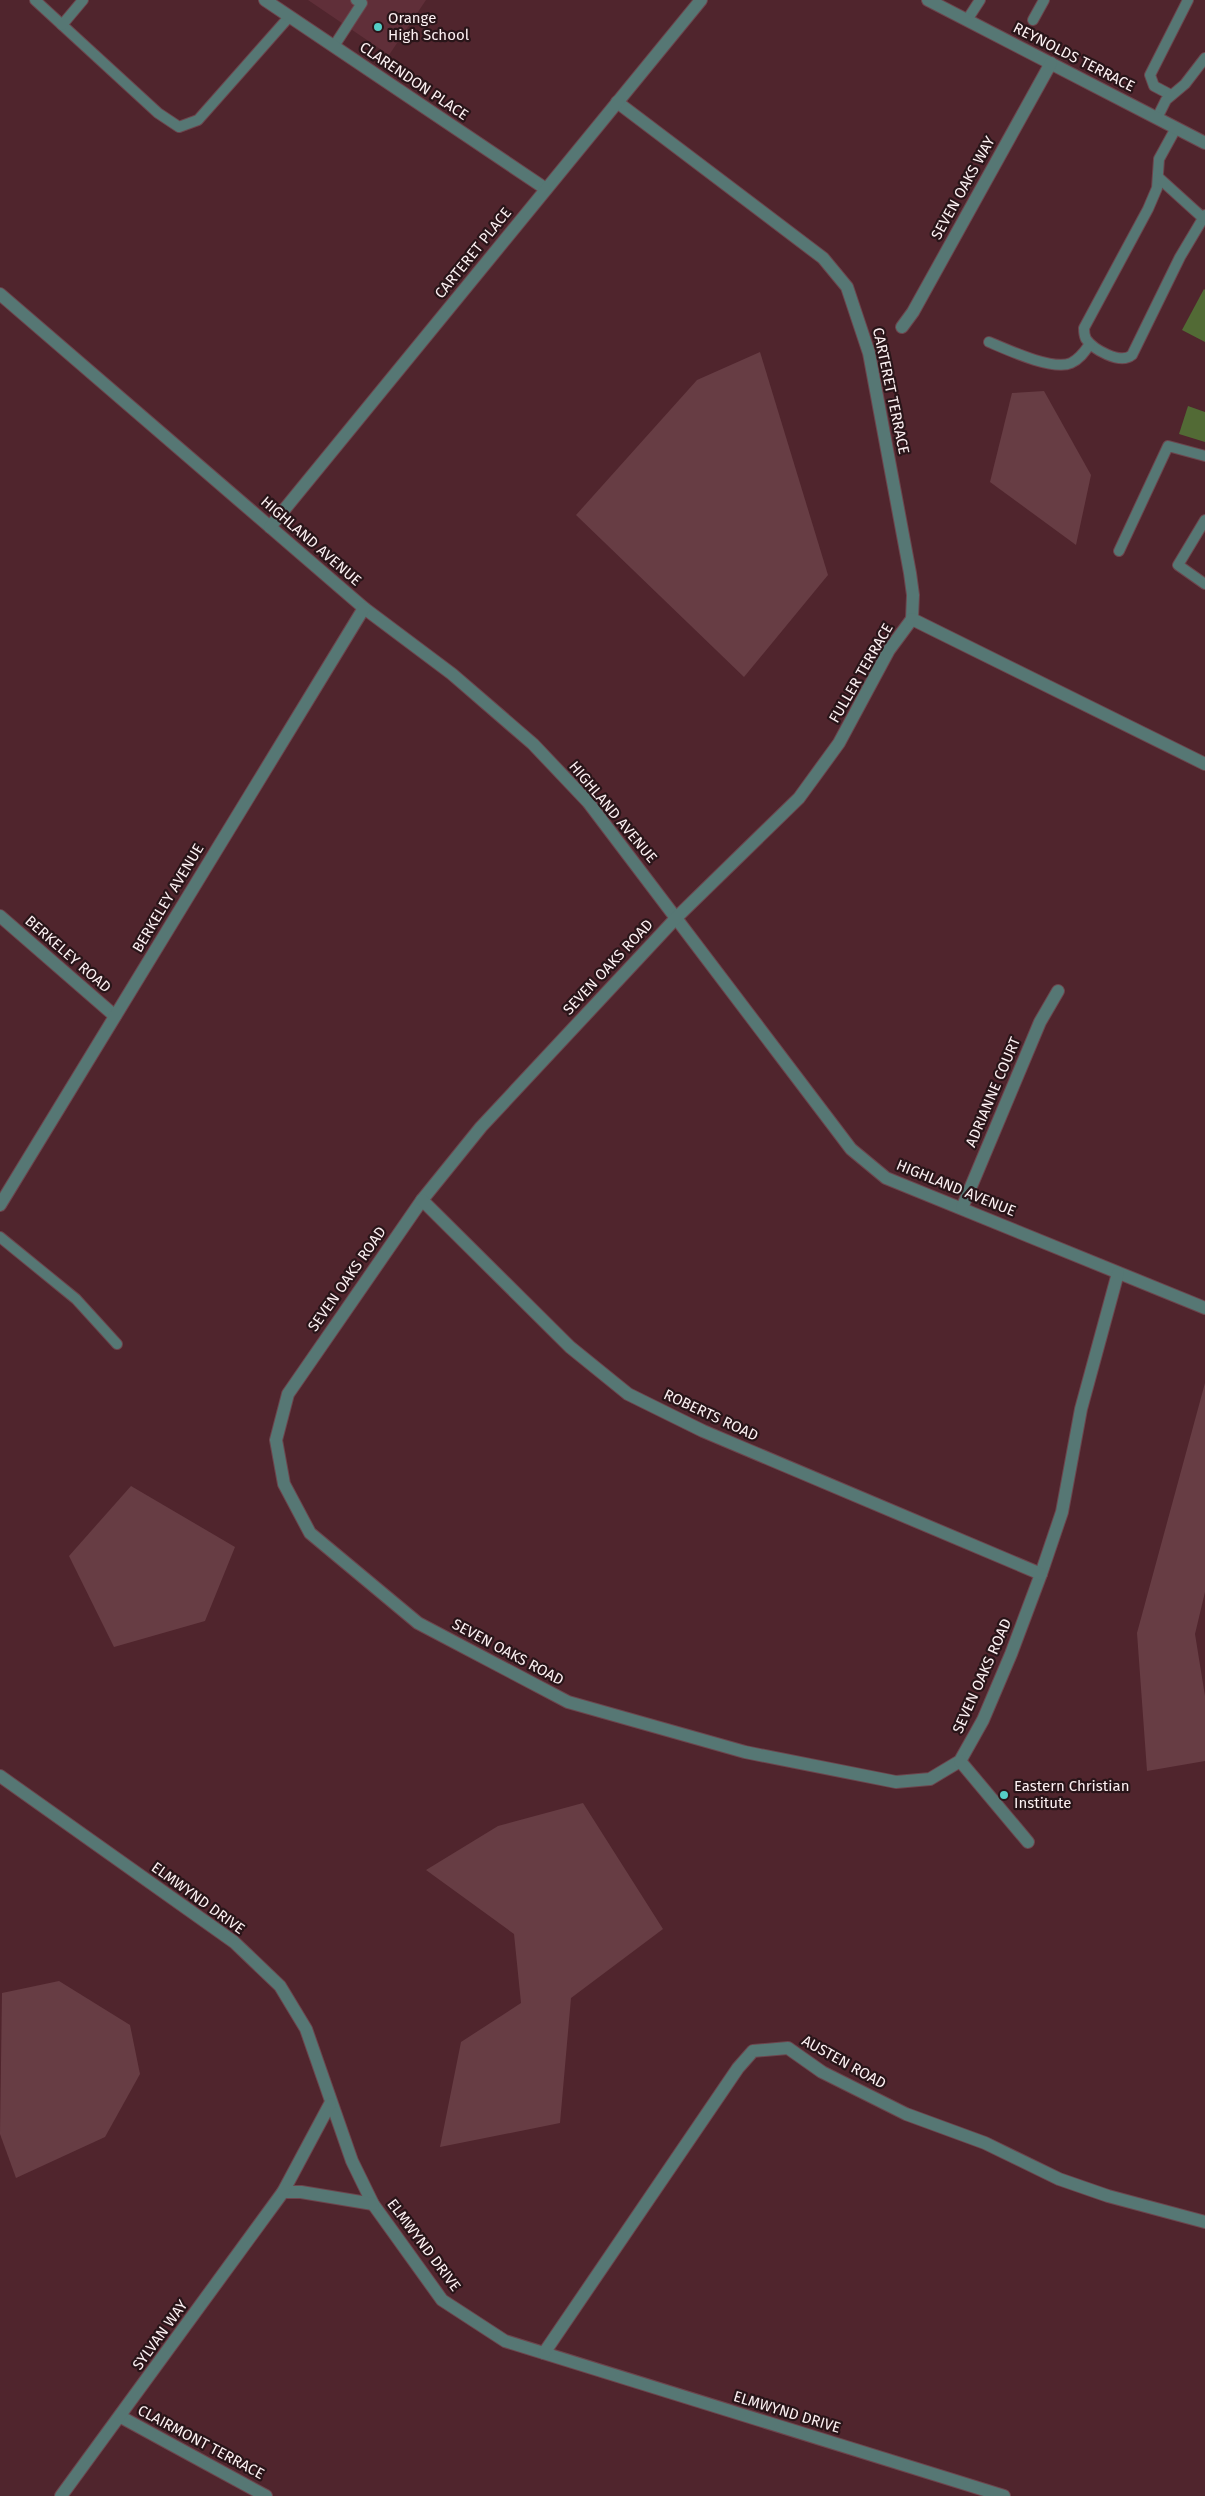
<svg xmlns="http://www.w3.org/2000/svg" width="1205" height="2496" font-family="'Fira Sans',sans-serif">
  <style>
    .built { fill: #602f39 }
    .green { fill: #673d44 }
    .building { fill: #526a35 }
    .lines { fill: none; stroke-linecap: round; stroke-linejoin: round }
    .lane-casing { stroke: #6c454d; stroke-width: 12 }
    .street-casing { stroke: #6c454d; stroke-width: 14 }
    .lane { stroke: #567774; stroke-width: 10 }
    .street { stroke: #567774; stroke-width: 12 }
    .poi-dot { fill: #55cec6; stroke: #291519; stroke-width: 2 }
    .labels { text-anchor: middle; stroke-width: 4.5; stroke-linejoin: round; paint-order: stroke }
    .poi-label { font-size: 15px; fill: #fcf0f2; stroke: #291519; text-anchor: start }
    .street-label { font-size: 15px; fill: #fcf0f2; stroke: #291519 }
  </style>
  <rect width="100%" height="100%" fill="#50252d"/>
  <!-- built -->
  <polygon class="built" points="308,0 426,0 389,55"/>
  <!-- green -->
  <g class="green">
    <polygon points="760,352 828,575 744,677 576,515 697,380"/>
    <polygon points="1044,391 1091,475 1076,545 990,482 1012,393"/>
    <polygon points="1205,1383 1205,1592 1195,1634 1205,1696 1205,1761 1147,1771 1137,1633"/>
    <polygon points="131,1486 235,1547 205,1621 114,1647 69,1556"/>
    <polygon points="583,1803 663,1929 571,1998 560,2123 440,2147 461,2042 521,2003 514,1934 426,1870 498,1826"/>
    <polygon points="59,1981 130,2025 140,2074 105,2137 16,2178 0,2134 2,1993"/>
  </g>
  <!-- building -->
  <g class="building">
    <polygon points="1204,289 1205,290 1205,342 1182,330"/>
    <polygon points="1188,406 1205,412 1205,442 1179,434"/>
  </g>
  <g class="lines">
    <defs>
      <g id="lane">
        <polyline points="35,0 158,113 179,127 198,120 289,17"/>
        <polyline points="967,20 980,0"/>
        <polyline points="1033,20 1044,0"/>
        <polyline points="62,25 83,0"/>
        <polyline points="334,46 362,3 356,0"/>
        <polyline points="1171,95 1154,86 1150,75 1188,0"/>
        <polyline points="1157,118 1166,100 1185,84 1205,58"/>
        <path d="M 1176,128 L 1159,159 L 1157,188 L 1148,209 L 1084,328 C 1084,332 1084,335 1086,339 C 1093,349 1120,365 1132,355 L 1180,257 L 1205,215"/>
        <polyline points="1159,178 1202,217"/>
        <path d="M 989,342 C 1008,350 1053,371 1071,363 C 1080,359 1085,351 1090,344"/>
        <polyline points="1205,520 1178,565 1205,584"/>
        <polyline points="1119,551 1168,446 1205,456"/>
        <polyline points="0,1237 76,1299 117,1344"/>
      </g>
      <g id="street">
        <polyline points="265,0 546,189"/>
        <polyline points="928,0 1205,143"/>
        <polyline points="617,102 823,258 847,287 869,353 910,573 913,595 912,619"/>
        <polyline points="0,294 364,608 452,674 533,744 588,802 851,1149 886,1178 1205,1308"/>
        <polyline points="902,327 913,312 1051,63"/>
        <polyline points="270,527 701,0"/>
        <polyline points="912,619 889,650 839,743 799,798 677,917 481,1127 422,1200 288,1394 276,1440 284,1484 310,1533 418,1623 568,1702 745,1752 896,1782 930,1779 960,1761 983,1720 1011,1654 1041,1574 1062,1512 1081,1409 1118,1273"/>
        <polyline points="912,619 1205,764"/>
        <polyline points="0,916 115,1016"/>
        <polyline points="422,1200 570,1347 628,1394 703,1431 1041,1574"/>
        <polyline points="0,1205 364,608"/>
        <polyline points="962,1208 1040,1022 1058,991"/>
        <polyline points="960,1761 1028,1842"/>
        <polyline points="0,1776 234,1942 280,1986 306,2029 352,2161 373,2204 442,2300 505,2341 1004,2496"/>
        <polyline points="283,2192 301,2192 373,2204"/>
        <polyline points="544,2353 738,2068 753,2051 788,2048 822,2072 906,2114 985,2143 1059,2179 1108,2196 1205,2222"/>
        <polyline points="121,2417 266,2496"/>
        <polyline points="61,2496 283,2192 330,2104"/>
      </g>
    </defs>
    <!-- lane casing -->
    <use href="#lane" class="lane-casing"/>
    <!-- street casing -->
    <use href="#street" class="street-casing"/>
    <!-- lane -->
    <use href="#lane" class="lane"/>
    <!-- street -->
    <use href="#street" class="street"/>
  </g>
  <!-- markers -->
  <g class="poi-dot">
    <circle cx="378" cy="27" r="5"/>
    <circle cx="1004" cy="1795" r="5"/>
  </g>
  <g class="labels">
    <!-- poi labels -->
    <g class="poi-label">
      <text x="388" y="23">Orange<tspan x="388" dy="17">High School</tspan></text>
      <text x="1014" y="1791">Eastern Christian<tspan x="1014" dy="17">Institute</tspan></text>
    </g>
    <!-- street labels -->
    <g class="street-label">
      <text transform="translate(1074 57) rotate(27)" y="5">REYNOLDS TERRACE</text>
      <text transform="translate(414 81) rotate(34)" y="5">CLARENDON PLACE</text>
      <text transform="translate(963 188) rotate(-61)" y="5">SEVEN OAKS WAY</text>
      <text transform="translate(473 253) rotate(-51)" y="5">CARTERET PLACE</text>
      <text transform="translate(891 391) rotate(78)" y="5">CARTERET TERRACE</text>
      <text transform="translate(311 541) rotate(41)" y="5">HIGHLAND AVENUE</text>
      <text transform="translate(861 673) rotate(-60)" y="5">FULLER TERRACE</text>
      <text transform="translate(613 812) rotate(50)" y="5">HIGHLAND AVENUE</text>
      <text transform="translate(168 898) rotate(-59)" y="5">BERKELEY AVENUE</text>
      <text transform="translate(68 954) rotate(41)" y="5">BERKELEY ROAD</text>
      <text transform="translate(608 967) rotate(-47)" y="5">SEVEN OAKS ROAD</text>
      <text transform="translate(993 1092) rotate(-67)" y="5">ADRIANNE COURT</text>
      <text transform="translate(956 1188) rotate(22)" y="5">HIGHLAND AVENUE</text>
      <text transform="translate(347 1279) rotate(-55)" y="5">SEVEN OAKS ROAD</text>
      <text transform="translate(711 1415) rotate(25)" y="5">ROBERTS ROAD</text>
      <text transform="translate(508 1652) rotate(28)" y="5">SEVEN OAKS ROAD</text>
      <text transform="translate(982 1676) rotate(-66)" y="5">SEVEN OAKS ROAD</text>
      <text transform="translate(198 1898) rotate(36)" y="5">ELMWYND DRIVE</text>
      <text transform="translate(844 2062) rotate(29)" y="5">AUSTEN ROAD</text>
      <text transform="translate(424 2245) rotate(53)" y="5">ELMWYND DRIVE</text>
      <text transform="translate(160 2335) rotate(-54)" y="5">SYLVAN WAY</text>
      <text transform="translate(787 2412) rotate(17)" y="5">ELMWYND DRIVE</text>
      <text transform="translate(201 2442) rotate(28)" y="5">CLAIRMONT TERRACE</text>
    </g>
  </g>
</svg>
